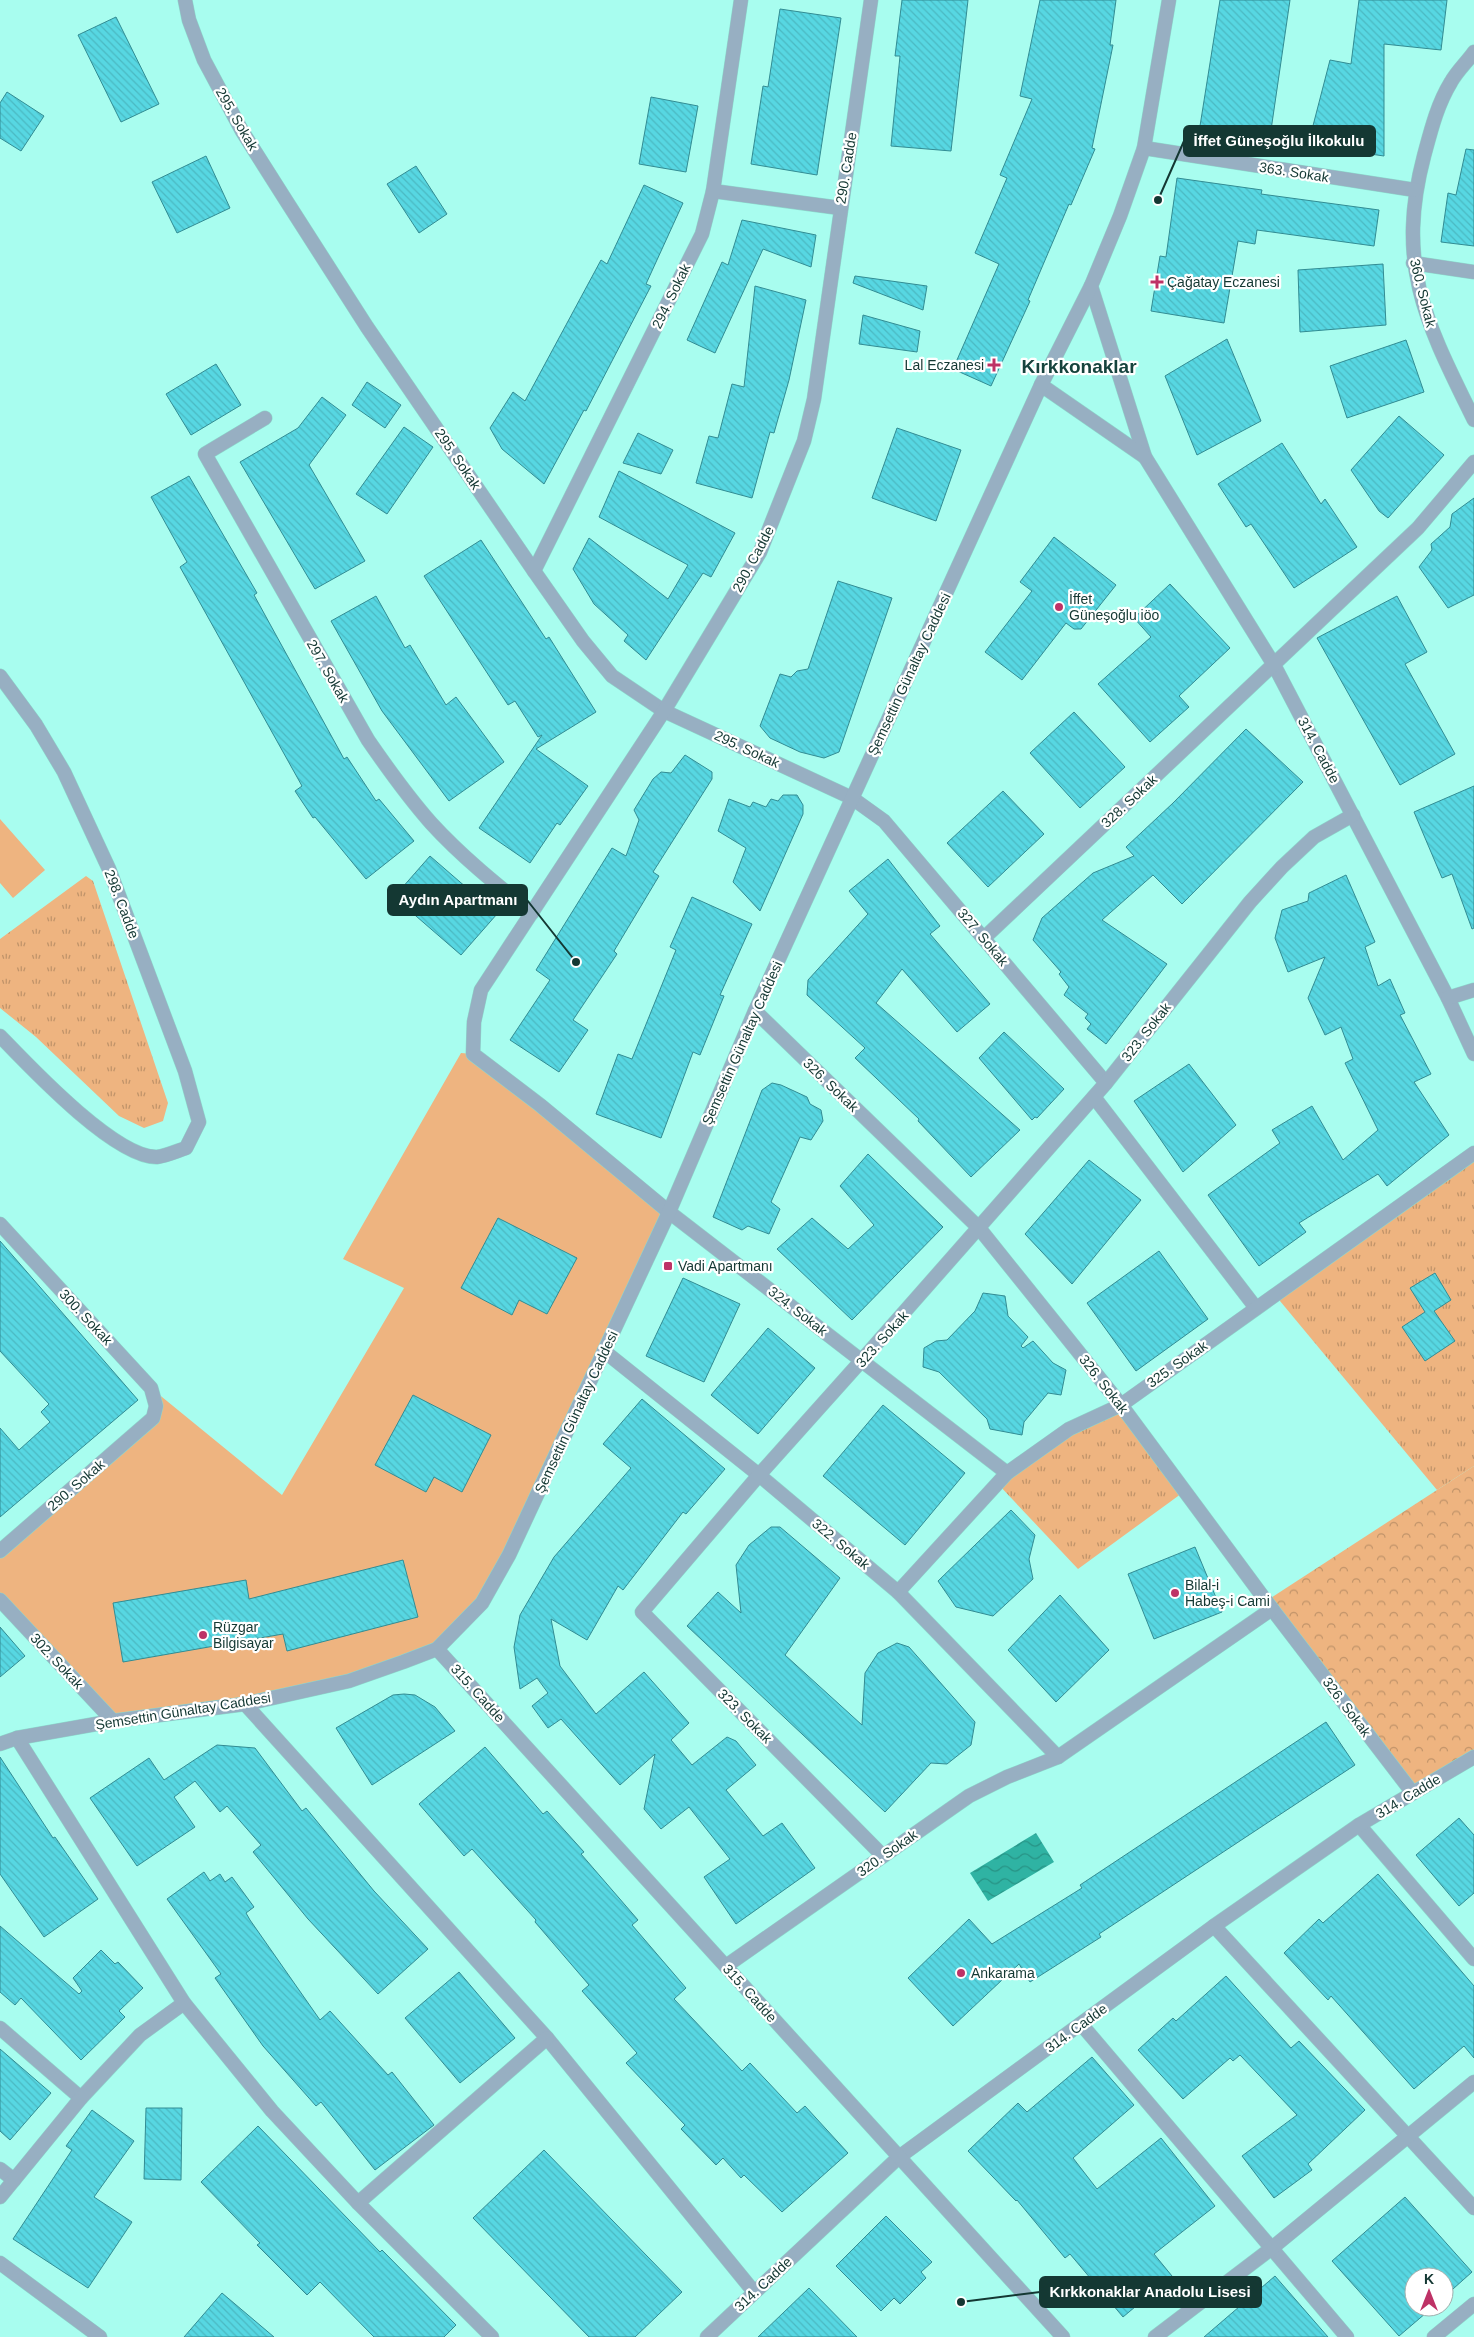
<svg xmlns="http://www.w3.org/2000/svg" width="1474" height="2337" font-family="Arial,sans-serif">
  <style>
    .grass { fill: url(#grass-tufts) }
    .park { fill: url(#park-crowns) }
    .garden { fill: #eeb480 }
    .water { fill: url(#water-waves) }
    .building { fill: url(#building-back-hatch); stroke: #328c93 }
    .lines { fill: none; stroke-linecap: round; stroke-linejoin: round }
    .minor-casing { stroke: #8ddacd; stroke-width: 15 }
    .tertiary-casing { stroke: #8ddacd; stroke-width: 15 }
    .minor { stroke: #97afc2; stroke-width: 14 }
    .tertiary { stroke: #97afc2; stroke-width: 14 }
    .poi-dot { fill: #be3266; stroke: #fff; stroke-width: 2 }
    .labels { text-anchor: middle; stroke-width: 4.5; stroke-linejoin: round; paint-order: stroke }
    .street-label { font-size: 14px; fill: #143833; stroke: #fff }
    .poi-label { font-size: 14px; fill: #143833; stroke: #fff; text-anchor: start }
    .district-label { font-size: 19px; font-weight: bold; fill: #15433d; stroke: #fff }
    .leader { fill: none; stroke: #143833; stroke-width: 2 }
    .callout-dot { fill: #143833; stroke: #fff; stroke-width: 2 }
    .callout { fill: #143833; stroke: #143833; stroke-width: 2 }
    .callout-label { font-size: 15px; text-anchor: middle; font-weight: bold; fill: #fff }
  </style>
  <defs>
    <pattern id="grass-tufts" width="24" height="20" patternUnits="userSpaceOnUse" patternTransform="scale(1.25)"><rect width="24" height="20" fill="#eeb480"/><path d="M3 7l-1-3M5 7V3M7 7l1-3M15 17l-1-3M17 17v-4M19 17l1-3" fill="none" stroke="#c09369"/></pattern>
    <pattern id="park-crowns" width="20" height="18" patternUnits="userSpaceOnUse" patternTransform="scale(1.25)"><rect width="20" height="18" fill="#eeb480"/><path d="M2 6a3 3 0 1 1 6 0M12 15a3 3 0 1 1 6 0" fill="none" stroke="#c09369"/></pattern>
    <pattern id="water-waves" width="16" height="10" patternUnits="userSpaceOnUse" patternTransform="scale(1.25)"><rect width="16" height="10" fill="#2fb3a3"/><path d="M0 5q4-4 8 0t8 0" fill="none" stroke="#279385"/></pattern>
    <pattern id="building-back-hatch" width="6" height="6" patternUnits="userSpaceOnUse" patternTransform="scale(1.25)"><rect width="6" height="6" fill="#57d7e2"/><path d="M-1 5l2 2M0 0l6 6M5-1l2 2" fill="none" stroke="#4bb9c2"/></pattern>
  </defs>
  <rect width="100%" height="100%" fill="#a8fdef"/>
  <!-- grass -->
  <g class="grass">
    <polygon points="86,876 93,881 168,1103 163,1121 144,1128 119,1116 36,1037 0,1008 0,939"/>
    <polygon points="1474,1153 1474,1466 1437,1490 1275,1295"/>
    <polygon points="1121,1405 1185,1491 1078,1569 997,1483 1007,1473"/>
  </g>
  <!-- park -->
  <polygon class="park" points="1474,1466 1474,1757 1412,1792 1266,1601"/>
  <!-- garden -->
  <g class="garden">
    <polygon points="0,819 45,870 13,898 0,883"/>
    <polygon points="461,1053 473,1054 669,1212 482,1603 437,1649 349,1681 113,1721 0,1600 0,1551 153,1418 151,1388 282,1495 404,1288 343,1259"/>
  </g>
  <!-- water -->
  <polygon class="water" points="1036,1833 1054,1862 988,1901 970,1873"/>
  <!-- building -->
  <g class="building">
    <polygon points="902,0 968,0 951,151 891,146 900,56 895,56"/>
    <polygon points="1040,0 1116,0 1110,45 1113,45 1092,148 1095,149 1071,205 1069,204 1028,300 1030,301 991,386 953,369 999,264 975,253 1007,178 1000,175 1032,99 1020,96"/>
    <polygon points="1220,0 1290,0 1270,137 1200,126"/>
    <polygon points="1359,0 1447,0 1441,50 1384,44 1384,156 1308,145 1330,60 1351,64"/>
    <polygon points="780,9 841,18 817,175 751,164 763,86 768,87"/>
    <polygon points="116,17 159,104 121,122 78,35"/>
    <polygon points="7,92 44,116 21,151 0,138 0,103"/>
    <polygon points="651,97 698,106 686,172 639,164"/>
    <polygon points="1466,149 1474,150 1474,246 1441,242 1448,193 1456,195"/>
    <polygon points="206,156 230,208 177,233 152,182"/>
    <polygon points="416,166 447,214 419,233 387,184"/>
    <polygon points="1177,178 1262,190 1261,194 1379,210 1374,246 1257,230 1255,244 1238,241 1224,323 1151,311 1160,256 1166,257"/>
    <polygon points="644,185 683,203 646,284 651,286 586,411 584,410 544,484 502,449 490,428 513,392 525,401 601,260 607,264"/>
    <polygon points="742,220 816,235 811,267 763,249 715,353 687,340 722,262 728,265"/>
    <polygon points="1383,264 1386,325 1300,332 1298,270"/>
    <polygon points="855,276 927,286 923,310 853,283"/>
    <polygon points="755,286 806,300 789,380 774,433 770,432 752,498 696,483 709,436 718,438 732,384 744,387"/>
    <polygon points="863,315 920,331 917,352 859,344"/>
    <polygon points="1227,339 1261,421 1197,455 1165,376"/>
    <polygon points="1406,340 1424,392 1347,418 1330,366"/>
    <polygon points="216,364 241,405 191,435 166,394"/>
    <polygon points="367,382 401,405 385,428 352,405"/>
    <polygon points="322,397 346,415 309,465 365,561 315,589 240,462 298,428"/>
    <polygon points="1399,416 1444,455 1388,518 1379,511 1351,470"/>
    <polygon points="404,427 433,447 387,514 356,494"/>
    <polygon points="897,428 961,450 936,521 872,498"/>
    <polygon points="638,433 673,450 661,474 623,463"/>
    <polygon points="1282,443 1321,504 1325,499 1357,547 1294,588 1251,524 1246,527 1218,484"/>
    <polygon points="619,471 735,533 711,577 703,573 646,660 624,641 628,635 594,604 573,569 589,538 668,599 688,565 599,517"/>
    <polygon points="189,476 257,593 254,595 344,759 347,757 376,801 379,799 414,841 366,879 315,817 313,818 295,791 302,786 180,567 187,562 151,497"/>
    <polygon points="1474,498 1474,595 1448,608 1419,567 1432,550 1431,544 1450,527 1452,514"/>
    <polygon points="1054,537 1116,585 1081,629 1074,629 1066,623 1022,680 985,652 1032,591 1020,582"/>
    <polygon points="481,540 546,639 549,637 596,712 536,749 588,786 560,825 557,823 530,863 479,828 542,735 538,737 515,701 508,705 424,576"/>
    <polygon points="838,581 892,598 839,752 824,758 800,752 770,738 760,726 780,674 791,677 797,671 808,669"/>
    <polygon points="1170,584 1230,648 1179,696 1189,707 1150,742 1098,684 1151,637 1134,618"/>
    <polygon points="376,596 405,648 410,645 446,705 456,697 504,762 449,801 382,711 331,621"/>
    <polygon points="1397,596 1427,652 1405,664 1455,754 1400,785 1317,638"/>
    <polygon points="1074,712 1125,767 1080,808 1030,753"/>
    <polygon points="1246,729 1303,782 1182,904 1153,875 1102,920 1167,964 1106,1044 1087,1029 1091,1024 1085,1018 1088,1014 1064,995 1069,987 1059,974 1061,972 1033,940 1042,918 1093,873 1134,856 1126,847 1173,803"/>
    <polygon points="685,755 712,772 712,779 653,872 659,876 614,951 617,954 573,1020 588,1030 559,1072 510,1040 550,980 536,970 612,848 626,856 639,820 634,810 653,779 661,772 671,773"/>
    <polygon points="1474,786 1474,928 1472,929 1452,874 1442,878 1414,812"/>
    <polygon points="1003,791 1044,834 988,887 947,843"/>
    <polygon points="783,795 797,795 803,805 803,814 760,911 733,882 746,848 718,831 729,799 750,807 753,802 766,807 771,799 778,801"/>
    <polygon points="430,856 497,914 461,955 394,897"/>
    <polygon points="888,859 940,926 930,934 990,1004 957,1032 902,969 876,1003 1020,1130 971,1177 918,1121 919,1119 855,1058 865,1048 807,995 808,980 868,914 849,891"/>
    <polygon points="1346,875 1375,942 1365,947 1378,986 1390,979 1405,1013 1400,1015 1431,1074 1414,1082 1449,1135 1387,1186 1378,1174 1299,1223 1306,1232 1259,1266 1208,1195 1280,1143 1272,1130 1312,1106 1343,1160 1378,1130 1345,1063 1353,1059 1341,1027 1325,1035 1308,998 1325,957 1288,972 1275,938 1282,910 1308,901 1309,893"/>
    <polygon points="692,897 752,924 720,995 724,996 700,1055 693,1052 661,1138 596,1114 618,1054 632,1059 676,950 670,947"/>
    <polygon points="1004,1032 1064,1089 1037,1118 1035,1117 1032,1120 979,1058"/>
    <polygon points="1189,1064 1236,1125 1183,1172 1134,1101"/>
    <polygon points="772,1083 781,1085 807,1097 810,1104 821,1110 823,1121 811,1140 800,1137 771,1202 780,1209 769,1234 748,1226 742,1230 713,1217 762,1090"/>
    <polygon points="868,1154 943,1227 852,1320 777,1249 812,1218 848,1249 874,1225 840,1186"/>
    <polygon points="1089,1160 1141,1200 1072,1284 1025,1234"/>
    <polygon points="498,1218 577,1258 547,1314 519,1300 512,1315 461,1288"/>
    <polygon points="0,1241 138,1400 0,1517 0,1428 19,1450 50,1422 41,1412 49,1404 0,1351"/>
    <polygon points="1159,1251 1208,1319 1136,1371 1087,1303"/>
    <polygon points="1435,1273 1451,1300 1434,1311 1455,1341 1425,1361 1402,1327 1425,1312 1410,1288"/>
    <polygon points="683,1278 740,1304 704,1382 646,1356"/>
    <polygon points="983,1293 1005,1296 1008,1316 1028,1337 1021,1346 1023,1348 1033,1341 1053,1363 1066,1370 1061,1395 1048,1393 1024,1422 1022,1435 990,1429 987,1419 939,1372 923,1367 924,1348 936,1341 947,1340 975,1311"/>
    <polygon points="768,1328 815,1368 758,1434 711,1395"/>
    <polygon points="413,1395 491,1435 462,1492 434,1477 426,1492 375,1465"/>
    <polygon points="642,1399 725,1469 686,1514 683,1512 623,1590 618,1586 587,1640 551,1619 560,1666 596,1714 644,1672 689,1723 671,1740 692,1765 727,1737 736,1741 756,1765 726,1790 763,1836 782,1823 815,1868 736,1924 704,1877 730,1859 689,1807 661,1829 644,1809 655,1754 620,1785 561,1719 548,1728 532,1706 548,1693 537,1678 520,1689 514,1647 520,1615 554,1557 631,1468 603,1444"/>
    <polygon points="883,1405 965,1473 905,1545 823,1476"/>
    <polygon points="1011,1510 1035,1535 1029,1559 1033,1579 993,1616 956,1607 938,1581"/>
    <polygon points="771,1527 780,1527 840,1578 785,1655 862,1725 865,1673 878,1653 897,1643 909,1647 975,1722 971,1745 947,1764 931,1763 885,1812 687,1626 718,1592 741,1613 736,1565 749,1545"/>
    <polygon points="1195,1547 1222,1612 1154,1639 1128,1574"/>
    <polygon points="403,1560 418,1617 287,1651 283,1634 123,1662 113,1603 246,1580 249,1599"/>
    <polygon points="1060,1595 1109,1650 1056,1702 1008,1650"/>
    <polygon points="0,1627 25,1656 0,1677"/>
    <polygon points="404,1694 415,1695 435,1707 455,1731 372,1785 336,1728 393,1695"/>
    <polygon points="1326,1722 1355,1765 1099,1934 1101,1937 1030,1982 1019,1964 953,2026 908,1978 969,1919 992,1944 1082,1888 1080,1885"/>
    <polygon points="217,1745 255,1748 302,1811 306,1808 374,1891 428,1949 378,1994 308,1919 253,1852 261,1845 227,1806 220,1812 195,1781 174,1797 195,1827 137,1866 90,1798 149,1758 164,1780"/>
    <polygon points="485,1747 543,1814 547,1811 584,1852 581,1854 638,1920 632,1925 686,1988 674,1999 742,2071 750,2063 797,2113 805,2106 848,2153 782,2212 744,2175 741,2178 723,2158 716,2165 681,2129 685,2125 626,2063 637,2053 582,1991 589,1985 535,1922 536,1920 472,1849 464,1856 419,1804"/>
    <polygon points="0,1757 53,1838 55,1837 98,1899 44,1937 0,1874"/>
    <polygon points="1459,1818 1474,1835 1474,1893 1459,1906 1416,1855"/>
    <polygon points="204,1872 210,1881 220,1874 225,1882 232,1877 254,1907 246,1913 250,1920 320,2020 330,2011 388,2075 392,2072 434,2125 375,2170 321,2102 316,2106 263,2046 215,1978 221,1974 167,1899"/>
    <polygon points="1378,1874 1474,1986 1474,2058 1464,2046 1414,2089 1331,1996 1328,2000 1284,1953 1319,1919 1323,1923"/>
    <polygon points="0,1926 79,1994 82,1991 73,1978 101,1950 115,1964 118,1962 143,1988 119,2011 125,2017 81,2060 21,1998 15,2005 0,1992"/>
    <polygon points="459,1972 515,2038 460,2083 405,2018"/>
    <polygon points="1226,1976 1291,2048 1299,2041 1365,2110 1308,2164 1312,2170 1274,2198 1242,2156 1297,2115 1240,2055 1233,2061 1230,2058 1183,2099 1138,2050 1173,2018 1176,2021"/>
    <polygon points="0,2049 51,2093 10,2140 0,2131"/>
    <polygon points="1092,2057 1134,2105 1073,2158 1097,2189 1161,2138 1215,2206 1154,2254 1172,2276 1123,2317 1070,2254 1065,2258 1017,2200 1016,2201 968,2151 1018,2103 1027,2112"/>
    <polygon points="146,2108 182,2108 181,2180 144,2179"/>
    <polygon points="92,2110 134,2141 94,2197 132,2222 88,2288 13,2239 72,2150 66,2146"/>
    <polygon points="258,2126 380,2252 382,2250 456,2325 444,2337 374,2337 320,2282 307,2295 257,2245 260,2243 201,2182"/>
    <polygon points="544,2150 682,2292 635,2337 589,2337 473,2218"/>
    <polygon points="1405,2197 1472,2272 1444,2297 1444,2277 1414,2277 1414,2307 1433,2307 1399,2336 1332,2261"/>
    <polygon points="886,2216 932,2262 921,2272 926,2278 900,2304 894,2298 881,2311 836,2266"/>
    <polygon points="1275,2276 1328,2337 1204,2337"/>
    <polygon points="809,2288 857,2337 758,2337"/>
    <polygon points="222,2293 274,2337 184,2337"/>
  </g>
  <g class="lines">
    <defs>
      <g id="minor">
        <polyline points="185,0 189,20 204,60 242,131 287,202 367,327 534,571 583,641 612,676 664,711 852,798 884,821 1106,1083"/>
        <polyline points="871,0 814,399 804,441 760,552 664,711 481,990 474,1022 473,1054 540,1105 669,1212 1007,1473"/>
        <path d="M 1474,52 C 1467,62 1457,71 1451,82 C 1437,105 1431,130 1424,156 C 1395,266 1427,324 1474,420"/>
        <polyline points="1144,148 1415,190"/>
        <polyline points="713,191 840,208"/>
        <polyline points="1413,263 1474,272"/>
        <polyline points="1091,286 1145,457 1274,665 1448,998 1474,1054"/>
        <polyline points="1041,385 1145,457"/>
        <path d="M 265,418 L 205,454 L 368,740 C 388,769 408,797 431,823 C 461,856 497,885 532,913"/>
        <polyline points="534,571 702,234 713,191 741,0"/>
        <path d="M 0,676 L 36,725 L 64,772 L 109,869 L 185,1071 L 199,1122 L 186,1148 C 177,1151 166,1156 157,1157 C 115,1158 29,1066 0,1036"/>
        <polyline points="984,938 1418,528 1474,462"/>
        <polyline points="1448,998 1474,990"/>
        <polyline points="755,1011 979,1228 1121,1405 1272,1609 1412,1792"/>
        <polyline points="1094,1097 1256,1308"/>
        <polyline points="0,1224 151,1388 156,1406 153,1418 0,1551"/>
        <polyline points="604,1351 759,1475 898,1592 1058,1757"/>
        <polyline points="898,1592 1007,1473 1069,1429 1121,1405 1474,1153"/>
        <polyline points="0,1600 113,1721"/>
        <polyline points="245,1704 547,2038 754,2292"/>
        <polyline points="17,1738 184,2003 272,2111 358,2203 492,2337"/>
        <polyline points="1359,1825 1474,1959"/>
        <polyline points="883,1856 642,1612 759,1475 862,1360 1106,1083 1250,902 1282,867 1314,837 1353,815"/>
        <polyline points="1214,1926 1474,2208"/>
        <polyline points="726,1966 969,1796 1007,1777 1058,1757 1272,1609"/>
        <polyline points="1081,2024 1347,2337"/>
        <polyline points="0,2028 81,2098"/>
        <polyline points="0,2169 14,2180"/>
        <polyline points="0,2197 81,2098 140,2035 184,2003"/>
        <polyline points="358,2203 547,2038"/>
        <polyline points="0,2263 100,2337"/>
        <polyline points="707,2337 899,2157 1214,1926 1359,1825 1474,1757"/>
        <polyline points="1155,2337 1272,2248 1474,2082"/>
      </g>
      <g id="tertiary">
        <polyline points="437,1649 1063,2337"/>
        <polyline points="0,1744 17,1738 113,1721 245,1704 349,1681 403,1662 437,1649 482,1603 509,1555 669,1212 755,1011 1041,385 1091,286 1120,216 1144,148 1169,0"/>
        <polyline points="1434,2337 1474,2304"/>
      </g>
    </defs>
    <!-- minor casing -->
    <use href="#minor" class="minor-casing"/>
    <!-- tertiary casing -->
    <use href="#tertiary" class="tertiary-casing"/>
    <!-- minor -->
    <use href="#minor" class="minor"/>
    <!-- tertiary -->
    <use href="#tertiary" class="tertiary"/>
  </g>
  <!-- markers -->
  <g class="poi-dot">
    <path d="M1154.5 274.5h5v5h5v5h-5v5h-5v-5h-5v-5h5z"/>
    <path d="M991.5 357.5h5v5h5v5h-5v5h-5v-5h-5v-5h5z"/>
    <circle cx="1059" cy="607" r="5"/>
    <rect x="663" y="1261" width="10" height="10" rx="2.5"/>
    <circle cx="1175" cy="1593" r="5"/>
    <circle cx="203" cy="1635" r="5"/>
    <circle cx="961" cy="1973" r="5"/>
  </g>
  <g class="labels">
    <!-- street labels -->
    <g class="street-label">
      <text transform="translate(237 119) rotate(60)" y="5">295. Sokak</text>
      <text transform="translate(846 168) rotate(-81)" y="5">290. Cadde</text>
      <text transform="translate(1294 172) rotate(9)" y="5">363. Sokak</text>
      <text transform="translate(1423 293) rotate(76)" y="5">360. Sokak</text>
      <text transform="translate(671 296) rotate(-64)" y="5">294. Sokak</text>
      <text transform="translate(458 459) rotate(56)" y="5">295. Sokak</text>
      <text transform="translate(753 559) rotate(-62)" y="5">290. Cadde</text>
      <text transform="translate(328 671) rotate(60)" y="5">297. Sokak</text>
      <text transform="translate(909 674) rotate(-65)" y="5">Şemsettin Günaltay Caddesi</text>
      <text transform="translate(747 749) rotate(25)" y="5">295. Sokak</text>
      <text transform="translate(1319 750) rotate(62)" y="5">314. Cadde</text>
      <text transform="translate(1129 801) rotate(-43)" y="5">328. Sokak</text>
      <text transform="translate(122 904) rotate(69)" y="5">298. Cadde</text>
      <text transform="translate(983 937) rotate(50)" y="5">327. Sokak</text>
      <text transform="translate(1146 1032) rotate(-52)" y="5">323. Sokak</text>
      <text transform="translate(742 1043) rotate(-66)" y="5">Şemsettin Günaltay Caddesi</text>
      <text transform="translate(831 1085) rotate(44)" y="5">326. Sokak</text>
      <text transform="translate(798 1311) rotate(38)" y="5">324. Sokak</text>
      <text transform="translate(86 1317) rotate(47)" y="5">300. Sokak</text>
      <text transform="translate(882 1339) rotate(-48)" y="5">323. Sokak</text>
      <text transform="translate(1177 1364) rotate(-35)" y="5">325. Sokak</text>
      <text transform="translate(1104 1384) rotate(52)" y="5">326. Sokak</text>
      <text transform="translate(576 1412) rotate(-65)" y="5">Şemsettin Günaltay Caddesi</text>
      <text transform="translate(76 1485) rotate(-41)" y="5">290. Sokak</text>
      <text transform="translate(841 1544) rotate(40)" y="5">322. Sokak</text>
      <text transform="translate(57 1661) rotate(47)" y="5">302. Sokak</text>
      <text transform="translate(478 1693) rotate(48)" y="5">315. Cadde</text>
      <text transform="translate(1347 1707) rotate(53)" y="5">326. Sokak</text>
      <text transform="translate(183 1711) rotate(-9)" y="5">Şemsettin Günaltay Caddesi</text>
      <text transform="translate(745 1716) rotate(45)" y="5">323. Sokak</text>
      <text transform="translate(1408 1796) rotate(-31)" y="5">314. Cadde</text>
      <text transform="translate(887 1853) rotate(-35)" y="5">320. Sokak</text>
      <text transform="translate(750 1993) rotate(48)" y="5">315. Cadde</text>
      <text transform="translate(1076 2028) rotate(-36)" y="5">314. Cadde</text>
      <text transform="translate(763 2284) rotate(-43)" y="5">314. Cadde</text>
    </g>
    <!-- poi labels -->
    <g class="poi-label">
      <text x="1167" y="287">Çağatay Eczanesi</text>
      <text x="984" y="370" text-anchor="end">Lal Eczanesi</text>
      <text x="1069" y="604">İffet<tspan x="1069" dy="16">Güneşoğlu iöo</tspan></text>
      <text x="678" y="1271">Vadi Apartmanı</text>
      <text x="1185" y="1590">Bilal-i<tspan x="1185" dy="16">Habeş-i Cami</tspan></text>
      <text x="213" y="1632">Rüzgar<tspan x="213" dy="16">Bilgisayar</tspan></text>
      <text x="971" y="1978">Ankarama</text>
    </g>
    <!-- district labels -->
    <g class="district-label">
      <text x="1079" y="373">Kırkkonaklar</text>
    </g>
  </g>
  <!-- callouts -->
  <path class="leader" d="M1158 200L1184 141M576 962L527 900M961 2302L1040 2292"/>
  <g class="callout-dot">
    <circle cx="1158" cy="200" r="5"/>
    <circle cx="576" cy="962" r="5"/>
    <circle cx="961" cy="2302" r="5"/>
  </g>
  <g class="callout">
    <rect x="1184" y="126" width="191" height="30" rx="5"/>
    <rect x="388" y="885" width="139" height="30" rx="5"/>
    <rect x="1040" y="2277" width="221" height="30" rx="5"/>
  </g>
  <g class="callout-label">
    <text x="1279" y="146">İffet Güneşoğlu İlkokulu</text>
    <text x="458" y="905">Aydın Apartmanı</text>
    <text x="1150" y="2297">Kırkkonaklar Anadolu Lisesi</text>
  </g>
  <!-- north arrow -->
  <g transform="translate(1429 2292)"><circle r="24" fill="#ffffff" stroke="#a1afad"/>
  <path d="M0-4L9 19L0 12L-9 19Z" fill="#be3266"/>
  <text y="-8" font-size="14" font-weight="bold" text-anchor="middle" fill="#143833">K</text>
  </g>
</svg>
